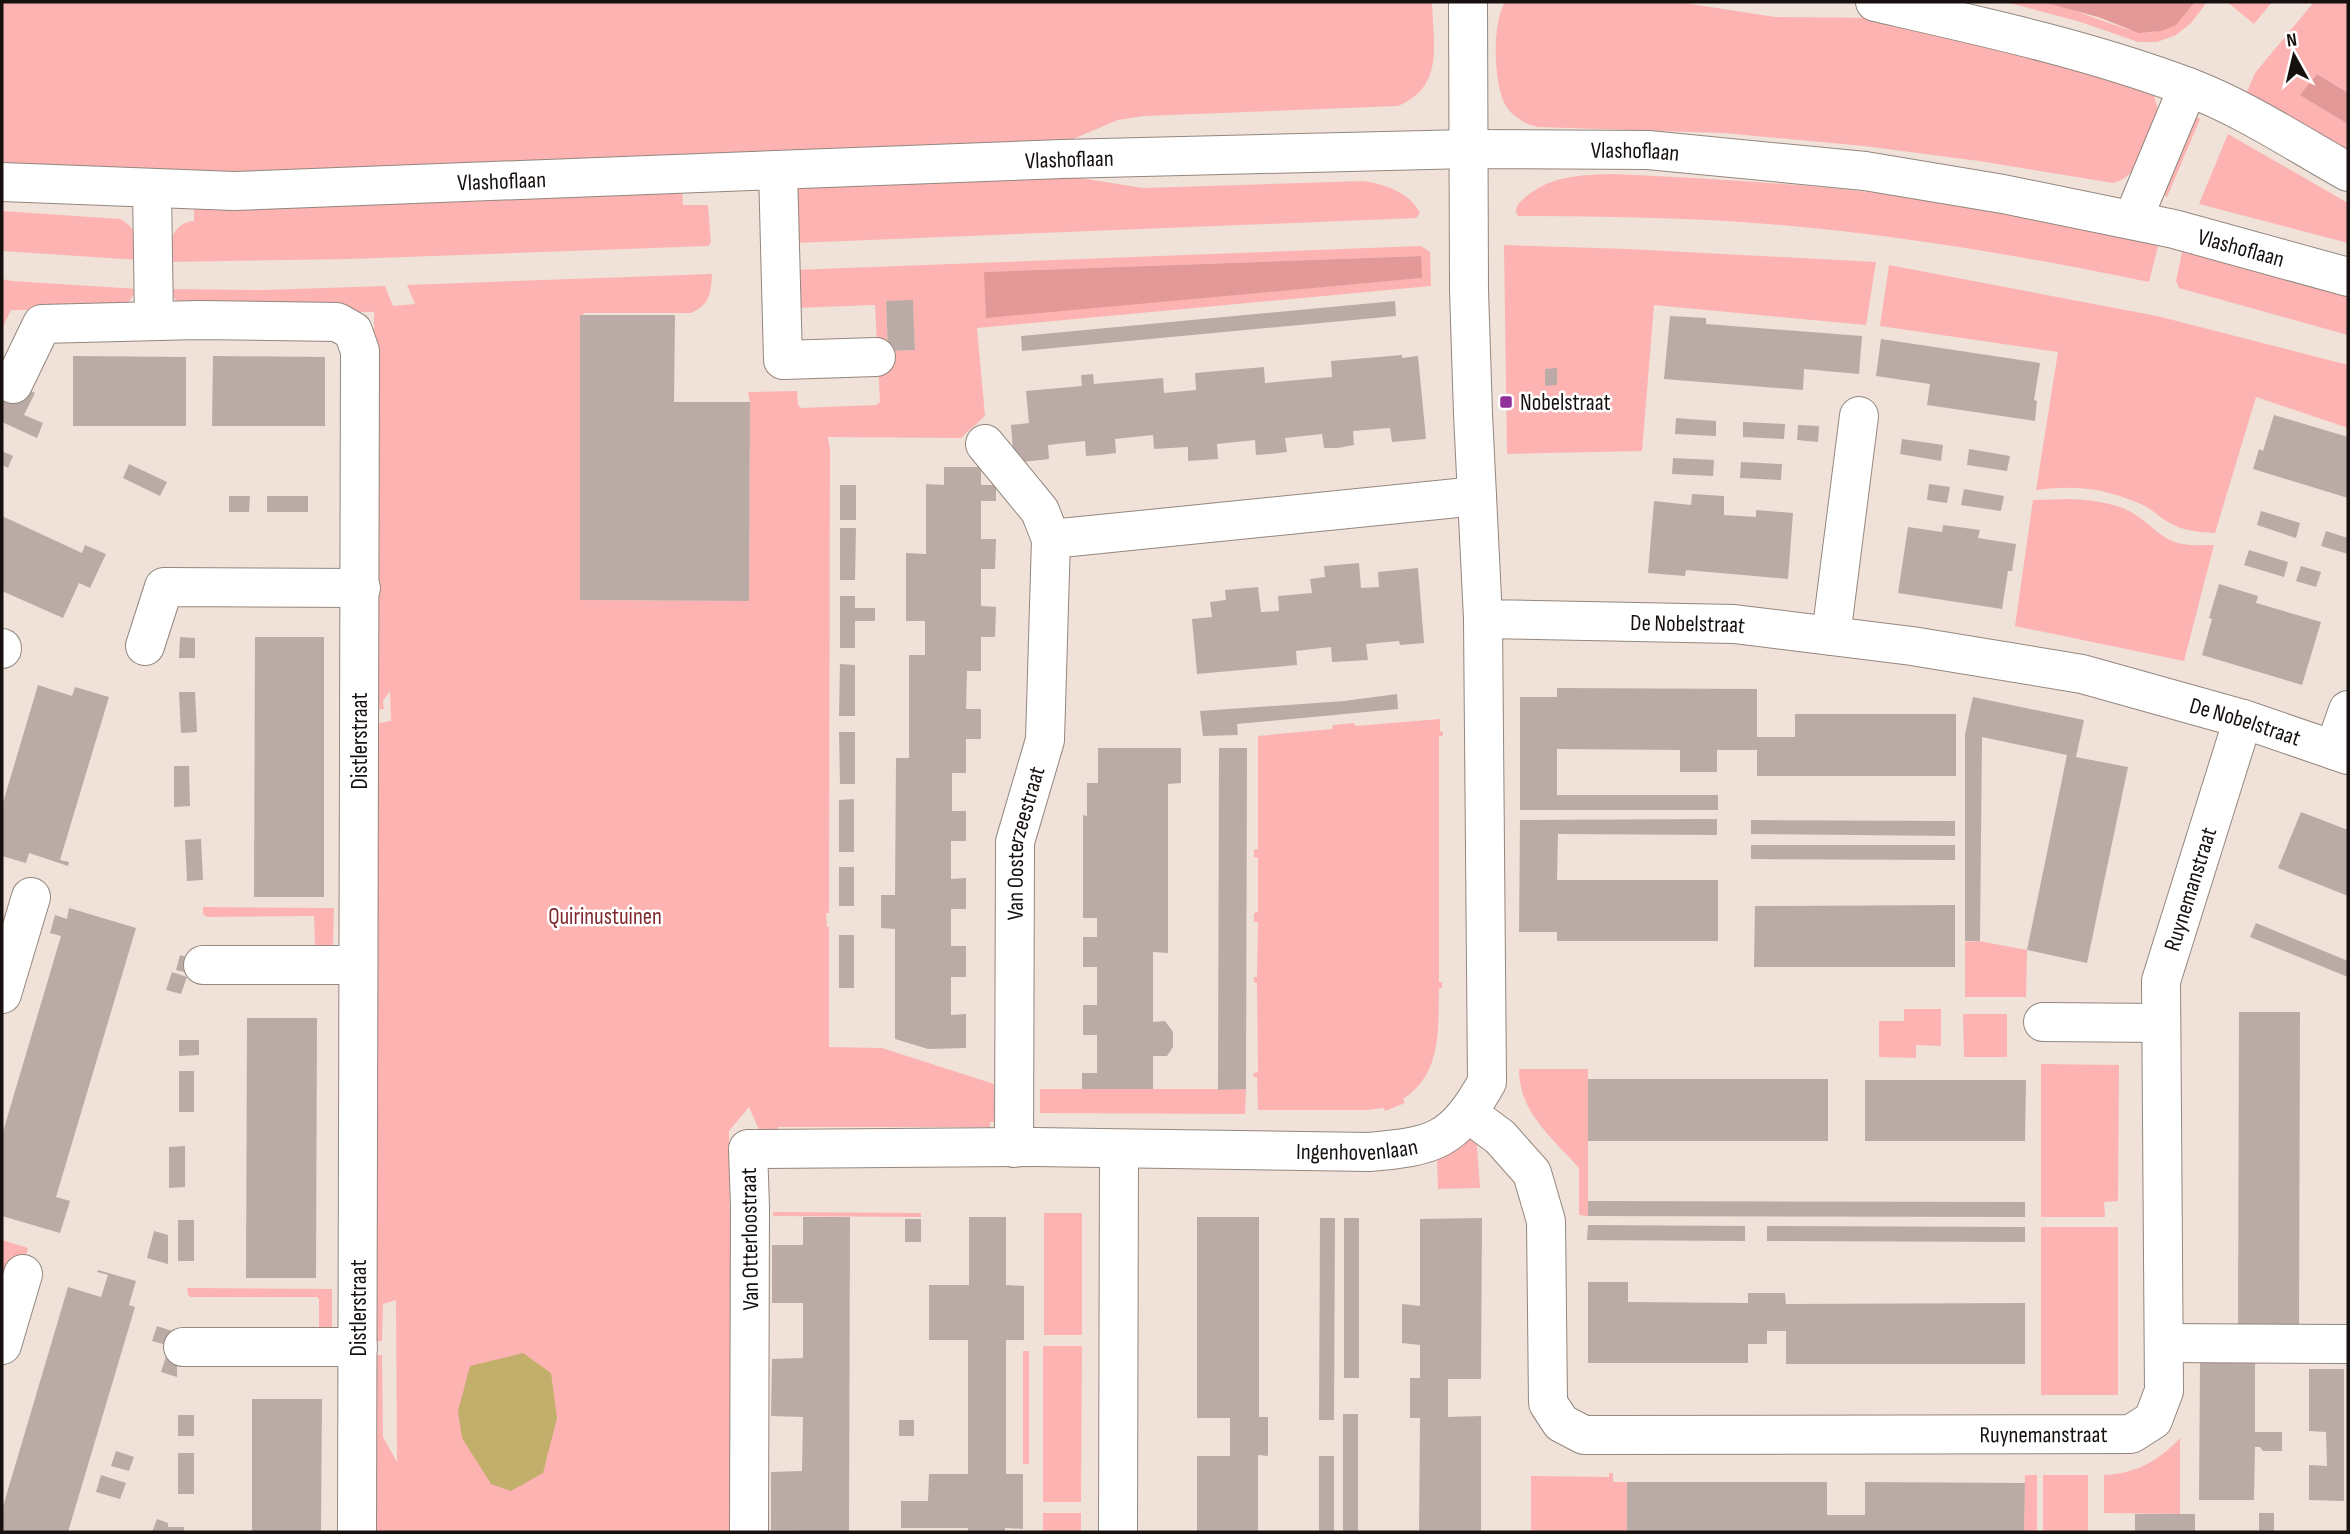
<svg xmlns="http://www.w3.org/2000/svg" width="2350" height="1534" font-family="'Sofia Sans Condensed',sans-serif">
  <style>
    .green { fill: #fcb3b2; fill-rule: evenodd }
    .forest { fill: #e39997 }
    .water { fill: #c2af6c }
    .building { fill: #bbaba6 }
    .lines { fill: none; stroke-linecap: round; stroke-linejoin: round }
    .minor-casing { stroke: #93877e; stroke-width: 40 }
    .minor { stroke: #fff; stroke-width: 38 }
    .poi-dot { fill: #913098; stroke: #fff; stroke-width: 2.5 }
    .labels { text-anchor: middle; stroke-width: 5; stroke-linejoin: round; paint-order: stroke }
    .street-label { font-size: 23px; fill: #16110e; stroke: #fff }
    .poi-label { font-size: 23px; fill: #16110e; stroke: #fff; text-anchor: start }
    .park-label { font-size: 23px; fill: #7f282d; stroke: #fff }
  </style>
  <rect width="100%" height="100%" fill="#f0e2d8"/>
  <!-- green -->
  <g class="green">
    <path d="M 2,2 L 1432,2 C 1433,44 1445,86 1398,106 L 1144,116 L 1118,120 L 1068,141 L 1045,145 L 291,174 L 150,174 L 2,165 Z"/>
    <path d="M 1505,2 L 1678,2 L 1775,17 L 1884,18 L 2094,73 L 2154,96 L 2158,110 C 2149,135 2142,177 2113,183 L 1979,161 L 1864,146 L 1724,133 L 1538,127 C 1525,124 1513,117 1506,106 C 1493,85 1492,22 1505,2 Z"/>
    <path d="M 2006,2 C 2018,2 2032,0 2044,2 C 2072,6 2130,36 2152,32 C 2170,29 2185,15 2195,2 L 2207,2 L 2191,23 L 2176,35 L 2157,42 L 2138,42 L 2081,22 Z"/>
    <polygon points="2227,2 2272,2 2254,24"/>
    <polygon points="2314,2 2348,2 2348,93 2317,74 2301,95 2348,124 2348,152 2246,94 2255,73"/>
    <polygon points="2196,117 2200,119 2167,197 2165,196 2165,192"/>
    <polygon points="2228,134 2348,203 2348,243 2199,204"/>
    <path d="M 1029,170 L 1143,188 L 1364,181 C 1384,184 1411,193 1420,213 L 1416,218 L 795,243 L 794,186 Z"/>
    <path d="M 1614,174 C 1715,179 1817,184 1917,198 C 1998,209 2078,226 2159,242 L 2149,282 C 2004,252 1857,228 1709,220 C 1645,217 1582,216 1518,216 L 1516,212 C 1516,204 1522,200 1528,195 C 1553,175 1584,175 1614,174 Z"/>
    <path d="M 682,187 L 683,205 L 708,205 L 711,243 L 708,246 L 350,259 L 168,262 C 169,243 172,223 194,221 L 194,203 Z"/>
    <path d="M 2,211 L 120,219 C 138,228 137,242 139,260 L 2,251 Z"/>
    <polygon points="1504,245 1628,249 1876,262 1866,325 1654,305 1642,451 1507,454"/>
    <path d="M 1421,246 L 1430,252 L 1431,286 L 977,328 L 985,416 L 961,438 L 828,437 L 830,450 L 829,913 L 826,913 L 827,927 L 829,927 L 829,1047 L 882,1048 L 994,1084 L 994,1122 L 990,1122 L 990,1127 L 778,1127 L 777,1132 L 760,1132 L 749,1107 L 729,1131 L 733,1532 L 370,1532 L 371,1355 L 382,1355 L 383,1437 L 397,1462 L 396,1300 L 383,1304 L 382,1341 L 371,1341 L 373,724 L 391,721 L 390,691 L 383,701 L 384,709 L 373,710 L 374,312 L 198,310 L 178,303 L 168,289 L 264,290 L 385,286 L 393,306 L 415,304 L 407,285 L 712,274 C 711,292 710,305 691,313 L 584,313 L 581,317 L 580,600 L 749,601 L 750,403 L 748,392 L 797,391 L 798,405 L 801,408 L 876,405 L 880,402 L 875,305 L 795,308 L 793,270 ZM 1420,256 L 1421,278 L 986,317 L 985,272 ZM 913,301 L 915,350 L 888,351 L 886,302 Z"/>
    <polygon points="2183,248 2348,291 2348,335 2179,288 2176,281"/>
    <path d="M 1889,265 L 2157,316 L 2348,365 L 2348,428 L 2256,397 L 2215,533 C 2198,532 2183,531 2168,522 C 2159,517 2151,508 2141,504 C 2102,488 2077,485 2036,490 L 2058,352 L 1880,326 Z"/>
    <polygon points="2,279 12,281 138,289 128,303 107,310 11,310 2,329"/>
    <path d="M 2071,499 C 2089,500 2108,502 2125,509 C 2141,516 2152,529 2166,538 C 2181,547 2198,545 2214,545 L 2184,661 L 2015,626 L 2033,500 Z"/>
    <path d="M 1440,719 L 1440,731 L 1443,732 L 1443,736 L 1439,736 L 1439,982 L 1442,982 L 1442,988 L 1439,989 C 1438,1030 1442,1074 1403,1099 L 1405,1103 L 1385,1111 L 1384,1108 L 1367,1110 L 1258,1110 L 1257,1077 L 1253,1077 L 1254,1073 L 1258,1072 L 1257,983 L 1254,982 L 1254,977 L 1257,977 L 1258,922 L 1254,922 L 1254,913 L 1258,912 L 1258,858 L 1254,857 L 1254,850 L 1258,849 L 1258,736 L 1332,729 L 1333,725 L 1354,723 L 1355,726 Z"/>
    <polygon points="203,907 334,908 333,946 315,946 314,916 207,917 203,914"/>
    <polygon points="1979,941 2027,950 2026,997 1965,997 1965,942"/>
    <polygon points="1904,1009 1941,1009 1941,1046 1916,1045 1916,1058 1879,1057 1879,1021 1904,1021"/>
    <polygon points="1963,1014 2007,1014 2007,1057 1964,1057"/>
    <polygon points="2041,1064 2119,1065 2118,1201 2104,1202 2105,1217 2041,1217"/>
    <path d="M 1519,1069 L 1588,1069 L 1588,1216 L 1579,1215 L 1579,1168 C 1552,1137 1519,1113 1519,1069 Z"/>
    <polygon points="1040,1089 1246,1089 1245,1114 1040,1113"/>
    <polygon points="1476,1133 1480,1188 1438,1189 1437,1154"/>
    <polygon points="773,1212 921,1213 921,1217 773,1216"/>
    <rect x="1044" y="1213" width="38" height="122"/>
    <rect x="2041" y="1227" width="77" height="168"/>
    <polygon points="2,1240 28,1248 21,1275 2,1269"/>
    <polygon points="187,1288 332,1289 332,1327 319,1327 319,1299 317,1297 191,1297 188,1295"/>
    <polygon points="1043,1346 1082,1346 1081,1502 1043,1502"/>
    <rect x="1023" y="1351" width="6" height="113"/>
    <path d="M 2180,1438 L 2180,1514 L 2104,1513 L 2104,1475 C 2135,1474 2159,1461 2180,1438 Z"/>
    <polygon points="1609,1473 1613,1473 1613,1482 1627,1482 1627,1532 1531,1532 1531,1476 1609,1477"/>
    <polygon points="2025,1475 2037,1475 2037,1532 2024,1532"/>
    <rect x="2043" y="1475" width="45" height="57"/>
    <rect x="1043" y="1513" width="38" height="19"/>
  </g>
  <!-- forest -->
  <g class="forest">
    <polygon points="2043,2 2195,2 2176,25 2161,31 2139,33 2098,17"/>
    <polygon points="2317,74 2348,93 2348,124 2300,95"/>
    <polygon points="1421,256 1422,278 986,318 984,272"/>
  </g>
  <!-- water -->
  <polygon class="water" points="523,1353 551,1373 557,1418 543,1473 511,1491 491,1484 462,1438 458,1411 470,1366"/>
  <!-- building -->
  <g class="building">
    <polygon points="913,300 915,350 888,351 886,301"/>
    <polygon points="1395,301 1396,316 1022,351 1021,336"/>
    <polygon points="580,315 675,315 674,402 750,402 749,601 580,600"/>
    <polygon points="1670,316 1706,318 1706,324 1862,336 1859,374 1804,369 1803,390 1664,379"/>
    <polygon points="1881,339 2040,363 2034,400 2037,401 2035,421 1927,405 1930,384 1876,376"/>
    <polygon points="1402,355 1402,358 1418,356 1426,439 1392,442 1390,428 1353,431 1354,445 1338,448 1324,448 1322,434 1285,438 1287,452 1270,454 1256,455 1255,440 1217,444 1218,459 1188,461 1188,447 1154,449 1153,435 1115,439 1116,453 1100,455 1086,456 1085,441 1048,445 1049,459 1014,463 1011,425 1029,423 1026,391 1082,386 1081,375 1093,374 1094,384 1163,378 1164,393 1196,390 1195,373 1264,367 1265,383 1298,380 1332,377 1331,361"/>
    <polygon points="73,356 186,357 186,426 73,426"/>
    <polygon points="213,356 325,357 325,426 212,426"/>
    <polygon points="1557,368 1557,385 1545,386 1545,369"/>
    <polygon points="2,377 35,393 24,415 43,423 37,438 2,422"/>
    <polygon points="2274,415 2348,437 2348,498 2253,469 2259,449 2263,451"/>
    <polygon points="1676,418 1716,421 1716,436 1675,434"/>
    <polygon points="1743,422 1785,424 1784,439 1743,437"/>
    <polygon points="1798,425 1819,426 1818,442 1797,440"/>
    <polygon points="1902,439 1943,445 1941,461 1900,454"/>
    <polygon points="1969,449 2010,456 2007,471 1967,465"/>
    <polygon points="2,451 13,456 8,468 2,465"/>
    <polygon points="1673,458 1714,460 1713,476 1672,474"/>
    <polygon points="1741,462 1782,464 1781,480 1740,478"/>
    <polygon points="129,464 167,482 160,496 123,478"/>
    <polygon points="944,467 981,467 981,485 996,485 996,501 981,501 981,539 996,539 995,569 981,569 981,606 996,607 995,637 981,637 981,671 967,671 966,709 981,709 981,739 966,739 966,773 952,773 952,811 966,811 966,841 951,841 951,879 966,878 966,909 951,909 951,946 966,946 966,977 951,977 951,1015 966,1014 966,1048 928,1049 895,1039 895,929 881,928 881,895 895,895 896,758 909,758 909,655 925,655 925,621 906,621 906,553 926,554 926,484 944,485"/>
    <polygon points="1929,484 1950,487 1947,503 1927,500"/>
    <rect x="840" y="485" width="16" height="35"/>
    <polygon points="1964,489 2004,496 2001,511 1961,505"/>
    <polygon points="1692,494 1724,496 1724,515 1756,517 1756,510 1793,513 1788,579 1686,570 1685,576 1648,573 1654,501 1691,505"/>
    <polygon points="229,496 250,496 249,512 229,512"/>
    <rect x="267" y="496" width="41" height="16"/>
    <polygon points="2261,511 2300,523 2296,538 2257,525"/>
    <polygon points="2,516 82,553 85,545 106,554 90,588 79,583 63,618 2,591"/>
    <polygon points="1943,525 1980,530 1978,538 2016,544 2012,571 2008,571 2002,609 1898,593 1908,527 1942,532"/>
    <polygon points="840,528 856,528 855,580 840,580"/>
    <polygon points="2326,531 2348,538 2348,554 2321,546"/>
    <polygon points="2249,550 2288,562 2284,577 2244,565"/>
    <polygon points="1359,563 1361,588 1379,587 1378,572 1418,568 1424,643 1400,645 1399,641 1366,644 1368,660 1332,662 1331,647 1296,651 1297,665 1197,674 1192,619 1212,617 1210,602 1226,600 1225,590 1258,587 1261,612 1279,611 1278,596 1312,593 1310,579 1325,577 1324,566"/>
    <polygon points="2301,566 2321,572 2316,587 2296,581"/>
    <polygon points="2219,584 2258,596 2256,603 2321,622 2302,685 2202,655 2212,619 2209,618"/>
    <polygon points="840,596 855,596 855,608 875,608 875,621 855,621 855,648 840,648"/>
    <polygon points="180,637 195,638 195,658 179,658"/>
    <polygon points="255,637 324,637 324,897 254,897"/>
    <polygon points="840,664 855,665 855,716 839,716"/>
    <polygon points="38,685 72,696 75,687 109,697 60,860 69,862 68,866 29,853 26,863 2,856 2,806"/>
    <polygon points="1557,688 1757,689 1757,737 1795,737 1795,714 1956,714 1956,776 1757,776 1757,750 1717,750 1717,772 1680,772 1680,750 1557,749 1557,795 1718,795 1718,810 1520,810 1520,697 1557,697"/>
    <polygon points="179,692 195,692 197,732 181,733"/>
    <polygon points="1397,694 1398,709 1237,724 1238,735 1203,736 1200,711 1344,701"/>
    <polygon points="1973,697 2084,720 2076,757 2128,767 2087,963 2027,950 2067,755 1982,737 1980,941 1965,941 1965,734"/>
    <polygon points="839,732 855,732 855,784 840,784"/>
    <polygon points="1098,748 1181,748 1181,783 1168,784 1168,953 1153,952 1153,1022 1165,1021 1173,1032 1173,1047 1167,1056 1153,1056 1153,1089 1082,1089 1082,1073 1097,1073 1097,1035 1083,1035 1083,1005 1097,1005 1097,967 1083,967 1083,937 1097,937 1097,918 1083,918 1083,815 1087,816 1087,783 1098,783"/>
    <polygon points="1219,748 1247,748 1246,1089 1218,1090"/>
    <polygon points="174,766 189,766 190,806 174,807"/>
    <polygon points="854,799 854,852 839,852 839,800"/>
    <polygon points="2301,812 2348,830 2348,896 2278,868"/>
    <polygon points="1717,819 1717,835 1558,834 1557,880 1718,880 1718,941 1557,941 1557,932 1519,932 1520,820"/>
    <polygon points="1751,820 1955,821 1955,836 1751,834"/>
    <polygon points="201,839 203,880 187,881 185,840"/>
    <polygon points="1751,845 1955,845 1955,860 1751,859"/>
    <rect x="839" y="867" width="15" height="39"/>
    <polygon points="1955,905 1955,967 1754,967 1755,906"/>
    <polygon points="69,908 136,928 56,1197 70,1201 60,1233 2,1216 2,1135 61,936 50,933 55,915 67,919"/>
    <polygon points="2256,923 2348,961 2348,977 2250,937"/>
    <rect x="839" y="935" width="15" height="53"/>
    <polygon points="180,955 192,959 188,973 176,970"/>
    <polygon points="172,972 187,977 181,994 166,990"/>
    <polygon points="2239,1012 2300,1012 2299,1332 2238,1331"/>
    <polygon points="247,1018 317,1018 316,1278 246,1278"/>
    <polygon points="179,1040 199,1040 199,1055 179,1056"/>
    <rect x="179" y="1071" width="15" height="41"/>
    <rect x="1588" y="1079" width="240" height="62"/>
    <polygon points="1865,1080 2026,1080 2025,1141 1865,1141"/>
    <polygon points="185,1146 185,1187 169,1188 169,1147"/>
    <polygon points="1588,1201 2025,1202 2025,1217 1588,1216"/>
    <polygon points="803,1217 850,1217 849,1532 771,1530 771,1472 802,1471 803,1417 771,1416 772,1359 803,1358 803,1303 772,1303 772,1245 803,1245"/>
    <polygon points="969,1217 1006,1217 1006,1285 1024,1286 1024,1340 1006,1340 1006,1474 1023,1474 1023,1529 1005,1528 1005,1532 968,1532 968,1528 901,1528 901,1501 928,1501 929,1474 968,1474 968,1340 929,1340 929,1285 969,1285"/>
    <polygon points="1197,1217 1259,1217 1259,1417 1268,1417 1268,1456 1258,1455 1258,1532 1197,1532 1197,1456 1230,1456 1230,1418 1197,1418"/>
    <polygon points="1320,1218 1335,1218 1334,1420 1319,1420"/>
    <rect x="1344" y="1218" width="15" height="160"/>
    <polygon points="1482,1218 1481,1379 1448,1379 1448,1417 1481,1416 1481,1532 1419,1532 1420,1418 1410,1418 1410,1378 1420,1378 1420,1345 1402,1343 1402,1304 1420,1306 1420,1219"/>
    <rect x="905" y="1219" width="16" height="23"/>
    <rect x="178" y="1220" width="16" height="41"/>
    <polygon points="1588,1225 1745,1226 1745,1241 1587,1240"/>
    <polygon points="1767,1226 2025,1227 2025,1242 1767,1241"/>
    <polygon points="154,1231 168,1235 168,1264 147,1258"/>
    <polygon points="98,1270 136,1281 129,1305 135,1307 68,1532 2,1532 2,1510 68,1287 101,1297 108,1275 97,1272"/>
    <polygon points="1588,1282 1628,1282 1628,1302 1748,1303 1748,1293 1785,1293 1786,1304 2025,1303 2025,1364 1786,1364 1786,1331 1767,1331 1767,1344 1748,1344 1748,1363 1588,1363"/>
    <polygon points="157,1326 175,1332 170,1346 152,1341"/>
    <polygon points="169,1347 177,1350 177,1377 161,1372"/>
    <polygon points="2200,1362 2255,1363 2255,1432 2282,1432 2282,1451 2263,1451 2260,1447 2255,1447 2254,1500 2199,1500"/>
    <polygon points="2309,1369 2344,1369 2344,1501 2309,1500 2309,1465 2327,1466 2326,1432 2309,1431"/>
    <polygon points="252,1399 322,1399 321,1532 252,1532"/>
    <rect x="1343" y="1414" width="15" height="118"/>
    <rect x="178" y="1415" width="16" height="21"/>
    <rect x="899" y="1420" width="15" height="16"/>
    <polygon points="116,1451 134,1457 129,1471 111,1466"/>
    <rect x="178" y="1453" width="16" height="41"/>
    <rect x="1319" y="1456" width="15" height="76"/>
    <polygon points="101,1475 126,1483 120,1499 96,1492"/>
    <polygon points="1627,1482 1827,1482 1827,1515 1865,1515 1865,1482 2025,1483 2024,1532 1627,1532"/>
    <rect x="2259" y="1513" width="15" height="19"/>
    <rect x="2135" y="1514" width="60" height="18"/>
    <polygon points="157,1519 168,1523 168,1527 184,1527 184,1532 152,1532"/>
  </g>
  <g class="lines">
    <defs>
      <g id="minor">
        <path id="s1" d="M 1468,2 L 1469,290 L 1473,414 L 1483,619 L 1734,624 L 1912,646 L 2082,674 L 2243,719 L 2348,755"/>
        <path d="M 1875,2 C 1980,26 2087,49 2188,87 C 2244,108 2296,143 2348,172"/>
        <polyline points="778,170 783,360 876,357"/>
        <path id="s2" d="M 2,182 L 234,191 L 1062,159 L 1468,149 L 1648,150 L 1865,171 L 2003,194 L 2174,229 L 2348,277"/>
        <polyline points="152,188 154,321"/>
        <polyline points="2133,219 2188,87"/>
        <polyline points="13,384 42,324 198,320 337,322 353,331 360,351 357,1532"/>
        <polyline points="985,444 1040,511 1051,539"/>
        <polyline points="1831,636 1859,416"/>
        <polyline points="145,646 164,587 361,588"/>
        <polyline points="2,648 2,649"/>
        <polyline points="2334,750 2348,710"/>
        <polyline points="203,965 358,965"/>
        <polyline points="2,994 31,897"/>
        <polyline points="2043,1022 2161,1023"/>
        <path id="s3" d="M 1469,1114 L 1500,1137 L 1532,1173 L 1546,1221 L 1548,1403 L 1561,1423 L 1584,1435 L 2131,1434 L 2153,1420 L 2164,1391 L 2161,981 L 2243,719"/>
        <path id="s4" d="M 1014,1148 L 1015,842 L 1045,740 L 1051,539 L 1477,496"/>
        <polyline points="2164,1343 2348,1344"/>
        <polyline points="2,1345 23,1274"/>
        <polyline points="183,1347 358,1347"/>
        <path id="s5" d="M 749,1532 L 750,1207 L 748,1149 L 1034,1147 L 1369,1152 C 1435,1146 1453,1142 1487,1082 L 1483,619"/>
        <polyline points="1118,1532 1119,1149"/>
      </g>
    </defs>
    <!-- minor casing -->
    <use href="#minor" class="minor-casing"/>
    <!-- minor -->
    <use href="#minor" class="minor"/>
  </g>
  <!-- markers -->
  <rect class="poi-dot" x="1499" y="395" width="14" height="14" rx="3.5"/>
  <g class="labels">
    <!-- street labels -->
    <g class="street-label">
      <text dy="8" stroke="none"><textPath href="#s2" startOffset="1634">Vlashoflaan</textPath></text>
      <text dy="8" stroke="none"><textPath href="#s2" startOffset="1068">Vlashoflaan</textPath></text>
      <text dy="8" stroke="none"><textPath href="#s2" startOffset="500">Vlashoflaan</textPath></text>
      <text dy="8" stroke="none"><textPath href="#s2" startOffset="2249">Vlashoflaan</textPath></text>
      <text dy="8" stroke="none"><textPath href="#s1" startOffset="822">De Nobelstraat</textPath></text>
      <text dy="8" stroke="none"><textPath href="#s1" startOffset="1390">De Nobelstraat</textPath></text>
      <text transform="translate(359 741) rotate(-90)" y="8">Distlerstraat</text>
      <text dy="8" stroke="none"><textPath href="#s4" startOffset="306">Van Oosterzeestraat</textPath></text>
      <text dy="8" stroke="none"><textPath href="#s3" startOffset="1479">Ruynemanstraat</textPath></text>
      <text dy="8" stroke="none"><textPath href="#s5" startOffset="992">Ingenhovenlaan</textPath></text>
      <text transform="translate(749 1239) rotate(-91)" y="8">Van Otterloostraat</text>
      <text transform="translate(358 1308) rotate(-90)" y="8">Distlerstraat</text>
      <text dy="8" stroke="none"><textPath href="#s3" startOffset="828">Ruynemanstraat</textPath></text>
    </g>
    <!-- poi labels -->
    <g class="poi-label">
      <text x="1520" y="410">Nobelstraat</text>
    </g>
    <!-- park labels -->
    <g class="park-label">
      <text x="605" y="924">Quirinustuinen</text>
    </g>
  </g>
  <!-- border -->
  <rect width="2350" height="1534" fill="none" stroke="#16110e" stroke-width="7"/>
  <!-- north arrow -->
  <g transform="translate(2294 56) rotate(352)" stroke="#ffffff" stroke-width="5" paint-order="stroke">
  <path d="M0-5L12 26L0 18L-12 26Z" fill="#16110e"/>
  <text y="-10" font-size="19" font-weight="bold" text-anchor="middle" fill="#16110e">N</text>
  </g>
</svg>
